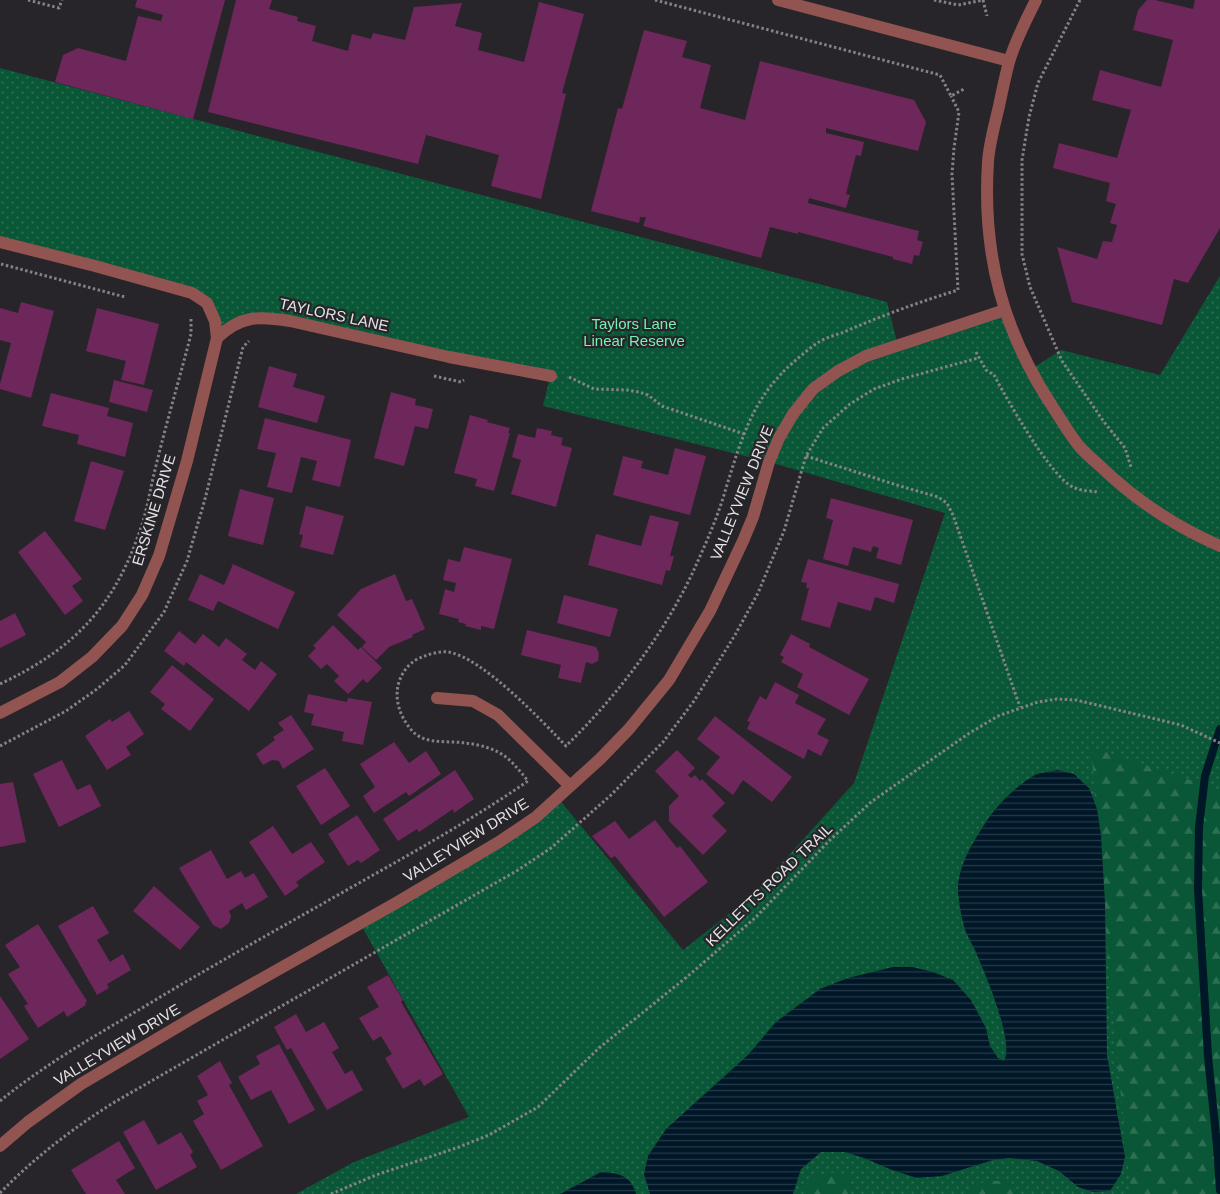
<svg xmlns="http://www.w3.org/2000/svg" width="1220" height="1194" font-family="Helvetica,sans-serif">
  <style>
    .green { fill: url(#green-dots) }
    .forest { fill: url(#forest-firs) }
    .water { fill: url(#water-rules) }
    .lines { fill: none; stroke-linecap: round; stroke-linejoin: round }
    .stream { stroke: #001728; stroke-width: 8 }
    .building { fill: #6e275a }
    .path { stroke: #848285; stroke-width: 3; stroke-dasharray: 2.5 2.5; stroke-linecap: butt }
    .street { stroke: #915450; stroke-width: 12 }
    .labels { text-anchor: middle; stroke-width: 4.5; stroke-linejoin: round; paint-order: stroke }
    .street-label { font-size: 15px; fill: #e4e3e5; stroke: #272529 }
    .park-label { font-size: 15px; fill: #71f4b2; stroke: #272529 }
  </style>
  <defs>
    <pattern id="green-dots" width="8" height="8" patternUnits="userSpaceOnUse" patternTransform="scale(1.25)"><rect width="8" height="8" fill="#0a5737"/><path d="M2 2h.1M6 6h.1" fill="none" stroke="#2e6f54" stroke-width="1.8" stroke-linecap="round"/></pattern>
    <pattern id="forest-firs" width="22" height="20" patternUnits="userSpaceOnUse" patternTransform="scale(1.25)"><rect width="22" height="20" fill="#0a5737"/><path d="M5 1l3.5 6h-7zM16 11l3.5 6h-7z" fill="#2e6f54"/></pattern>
    <pattern id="water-rules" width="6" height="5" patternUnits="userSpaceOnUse" patternTransform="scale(1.25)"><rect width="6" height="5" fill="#001728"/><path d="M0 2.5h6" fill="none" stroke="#253947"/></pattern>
  </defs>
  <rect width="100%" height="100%" fill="#272529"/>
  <!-- green -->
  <polygon class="green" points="0,68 887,302 898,346 1005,310 1030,370 1061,350 1160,375 1220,276 1220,729 1211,755 1220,732 1220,1194 296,1194 354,1162 469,1117 360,923 558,798 683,950 754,894 854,783 945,513 769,462 543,406 550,377 264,317 225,331 207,303 0,242"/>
  <!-- forest -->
  <g class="forest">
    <polygon points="1091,747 1220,790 1220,1194 1131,1194 1112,1007"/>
    <polygon points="836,1172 850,1175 848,1194 804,1194 809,1178"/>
    <polygon points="986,1181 1006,1181 1020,1194 966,1194 966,1191"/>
  </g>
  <!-- water -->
  <g class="water">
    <path d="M 1057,770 L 1074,774 L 1089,788 L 1097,809 L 1101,835 L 1105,903 L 1107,1055 L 1125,1157 L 1121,1174 L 1110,1191 L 1093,1192 L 1078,1187 L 1059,1171 L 1037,1161 L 1010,1158 L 993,1160 L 942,1176 L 917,1178 L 892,1170 L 864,1158 L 845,1152 L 821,1152 L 801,1169 L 793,1194 L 650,1194 L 644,1174 L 648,1156 L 666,1129 L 748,1055 L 776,1022 L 820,989 L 848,978 L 893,967 L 912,967 L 933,972 L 953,980 L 971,1000 L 986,1028 L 990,1046 L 998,1058 L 1004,1061 C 1015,1042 984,971 975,950 C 971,942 966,934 964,926 C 961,916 959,902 958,892 C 957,867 973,842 986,822 C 996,806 1018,784 1035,775 C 1041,772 1050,772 1057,770 Z"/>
    <path d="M 601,1172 C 618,1173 631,1175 636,1194 L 560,1194 Z"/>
  </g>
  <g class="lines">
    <!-- stream -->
    <polyline class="stream" points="1220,729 1205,776 1199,827 1198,889 1208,1056 1217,1146 1220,1190"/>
  </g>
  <!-- building -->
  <g class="building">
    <polygon points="137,0 225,0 193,119 55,82 63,55 78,48 126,61 138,16 161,21 163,15 135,7"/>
    <polygon points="236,0 272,0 269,9 298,17 297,21 316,26 312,41 348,51 352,34 371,39 373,33 405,40 414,7 462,3 455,26 482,33 478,50 524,62 539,2 584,14 562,93 566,94 541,199 491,186 499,155 426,135 418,164 208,112"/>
    <polygon points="1147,0 1155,0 1193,9 1195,0 1220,0 1220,228 1188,283 1174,279 1162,325 1072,302 1057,247 1097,259 1103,241 1112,242 1117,225 1110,223 1116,204 1106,201 1110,183 1053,168 1059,143 1117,158 1131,110 1092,100 1100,70 1161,87 1173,40 1133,30 1138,10"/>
    <polygon points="644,30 687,41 682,57 711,65 700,108 745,120 760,61 914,100 926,122 918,151 826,128 826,133 864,142 861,156 856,155 846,194 850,195 846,208 809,198 808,203 919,231 917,240 923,242 919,256 914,255 912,264 893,259 893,257 798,232 798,234 770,227 761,258 643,226 646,217 640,217 639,223 591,211 618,108 622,109"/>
    <polygon points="21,302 54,311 31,398 0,389 0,384 11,343 0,340 0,308 18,313"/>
    <polygon points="97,308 159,324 144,385 121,380 126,361 86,351"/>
    <polygon points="269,366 297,374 293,387 325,396 317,423 258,407"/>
    <polygon points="114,380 153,390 147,412 109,402"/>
    <polygon points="391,392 416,399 415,405 433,409 428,429 415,426 404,466 374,458"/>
    <polygon points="51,393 109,408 107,416 133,423 125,457 77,444 79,435 42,426"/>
    <polygon points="470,415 488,420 487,422 510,428 508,433 510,433 494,491 475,486 477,479 454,473"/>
    <polygon points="265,418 351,440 340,487 312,480 317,461 301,457 292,493 267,487 276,453 257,449"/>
    <polygon points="537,428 552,431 551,435 563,438 561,445 572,448 556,507 511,494 521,460 512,457 518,434 535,438"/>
    <polygon points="675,448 706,456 690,515 613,495 623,456 643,461 641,468 668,475"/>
    <polygon points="91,461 124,471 105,530 74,521"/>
    <polygon points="240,489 274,498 263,545 228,536"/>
    <polygon points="831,498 913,520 901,565 876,558 879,548 873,546 871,552 853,547 848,566 823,559 833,520 826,518"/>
    <polygon points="306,506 344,516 333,555 300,547 303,535 299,534"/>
    <polygon points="650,515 679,522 670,556 674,556 670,571 666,570 662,585 588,565 596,534 641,546"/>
    <polygon points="45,531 82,579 72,586 83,601 65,615 18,552"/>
    <polygon points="464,547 512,559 494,629 481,626 481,630 465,626 466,624 458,622 459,619 439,614 445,589 454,592 456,583 443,580 448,559 460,562"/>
    <polygon points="808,559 899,584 894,603 875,597 871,611 838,602 830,628 801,620 809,588 806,588 807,583 801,582"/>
    <polygon points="233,564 295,592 278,629 218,601 213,611 188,600 200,574 224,585"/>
    <polygon points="395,574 406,601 412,599 425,629 412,635 413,637 389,647 376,660 362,647 366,642 337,615 361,589"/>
    <polygon points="564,595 618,609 610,637 557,623"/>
    <polygon points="15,613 26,635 0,648 0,621"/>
    <polygon points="333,625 358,650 361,647 382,668 367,683 363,679 348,694 334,681 339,676 327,664 321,669 308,656 316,648 313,646"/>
    <polygon points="527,630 596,647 599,653 598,661 592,664 586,662 581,683 558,678 561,665 521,655"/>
    <polygon points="179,631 195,644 203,634 219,647 226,638 247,654 242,660 255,670 261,661 277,674 249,711 186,662 184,666 164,651"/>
    <polygon points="791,634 810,644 809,647 869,679 849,715 797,687 803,674 781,662 784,657 780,655"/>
    <polygon points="172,665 214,699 190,731 161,709 165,704 150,692"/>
    <polygon points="775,682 799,695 795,703 826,719 817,734 829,740 821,756 808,749 804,759 747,729 750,722 747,721 760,696 766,700"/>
    <polygon points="308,694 347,702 348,698 372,702 363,745 342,741 344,732 311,725 314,714 304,712"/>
    <polygon points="129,711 144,734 126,747 131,755 107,770 85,736 110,719 112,722"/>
    <polygon points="291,715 314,749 283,769 279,761 272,760 263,765 256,754 275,740 273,737 284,730 278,723"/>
    <polygon points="715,716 792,777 772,802 743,780 733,795 706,774 720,757 697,739"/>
    <polygon points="394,742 409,763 426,751 441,774 409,796 406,792 374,813 363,796 375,787 360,764"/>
    <polygon points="677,750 695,768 688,775 691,778 695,775 700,781 702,779 725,803 712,816 727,831 703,855 669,821 669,806 679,796 655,771"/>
    <polygon points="62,760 77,790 90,784 101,806 59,827 33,774"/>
    <polygon points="325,768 350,806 321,825 296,786"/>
    <polygon points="455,770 474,799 454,813 453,809 419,832 417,829 398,841 383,819"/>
    <polygon points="13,782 26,842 0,847 0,784"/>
    <polygon points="357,815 380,850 361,863 358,860 348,866 328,834"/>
    <polygon points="655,820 677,848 680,846 708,882 664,917 615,856 611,858 592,836 615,821 629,839"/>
    <polygon points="273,826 292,854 311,842 325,862 296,882 299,886 285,896 249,842"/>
    <polygon points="211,850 227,879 241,871 245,878 254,873 268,897 246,910 242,903 229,911 231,916 229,923 221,929 213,925 179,868"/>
    <polygon points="154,886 200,927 180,950 133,911"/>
    <polygon points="93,906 109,933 97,940 110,962 123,954 131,970 107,984 109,988 97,995 58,926"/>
    <polygon points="38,924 87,1001 85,1003 86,1005 67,1017 64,1011 38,1028 24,1006 28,1004 8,974 20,967 5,945"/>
    <polygon points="388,975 403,1000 401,1002 443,1074 424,1086 420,1079 403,1089 385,1058 392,1054 381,1036 373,1041 359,1018 379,1007 367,987"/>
    <polygon points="0,996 29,1039 0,1059"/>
    <polygon points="296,1014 306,1032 324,1022 339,1048 332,1052 345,1074 352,1070 363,1090 327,1110 291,1048 287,1050 274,1027"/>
    <polygon points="279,1044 315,1110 289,1124 271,1090 251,1100 238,1077 260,1064 256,1056"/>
    <polygon points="220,1061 232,1083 229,1085 263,1146 221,1170 193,1121 204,1114 197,1101 208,1095 197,1076"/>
    <polygon points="144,1120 158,1145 181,1132 193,1152 190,1155 197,1167 156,1190 123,1132"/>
    <polygon points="119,1141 135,1168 116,1180 125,1194 86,1194 71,1170"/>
  </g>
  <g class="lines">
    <!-- path -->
    <g class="path">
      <polyline points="28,0 59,8 62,0"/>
      <polyline points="655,0 940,75 951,96 964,89"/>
      <polyline points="934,0 958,5 983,0"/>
      <polyline points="983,0 987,16"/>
      <polyline points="1080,0 1038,83 1029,117 1022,160 1022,254 1030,287 1062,361 1104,422 1125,448 1131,467"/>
      <polyline points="1,264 125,297"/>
      <path d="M 976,352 L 986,370 L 994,375 C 1007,399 1052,480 1075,488 C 1082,491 1091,491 1098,492"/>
      <polyline points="434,376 461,382 464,380"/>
      <polyline points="569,377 594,389 627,390 639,392 648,395 662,406 744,434"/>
      <polyline points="806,456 900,486 938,497 947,503 953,515 1020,707"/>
      <path d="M 0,684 C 70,651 112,610 138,536 C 146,516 149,495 154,474 C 165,427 179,381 191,334 L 191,317"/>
      <polyline points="0,746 66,711 97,689 125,665 164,612 187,561 205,499 243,347 249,341"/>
      <path d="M 0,1101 C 44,1065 93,1037 142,1008 C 216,963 291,922 366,879 C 421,848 476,817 528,781 C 519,770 510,758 498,752 C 488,747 476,744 465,743 C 445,740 422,746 409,727 C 398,713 393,693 401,677 C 405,668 413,660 422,657 C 430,654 439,651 448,652 C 482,657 542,721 566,746 C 617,696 662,637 693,572 C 705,545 718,517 726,488 C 742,437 753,396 796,360 C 803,354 811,347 819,342 C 827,337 836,335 844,332 C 881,316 919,302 958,290 L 952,174 L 954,148 L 959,112 L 951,96"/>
      <path d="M 0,1193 C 34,1158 72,1129 113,1103 L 518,870 L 551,848 L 611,795 L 663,742 L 694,701 L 735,635 L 758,593 L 784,531 L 806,456 L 823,428 L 850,404 L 874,389 L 902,379 L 978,358"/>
      <polyline points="331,1194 376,1175 459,1147 489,1135 538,1107 599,1048 688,976 755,918 829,841 871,802 968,734 998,716 1038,702 1057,699 1076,700 1181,725 1220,743"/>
    </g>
    <!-- street -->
    <g class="street">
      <polyline points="778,0 1009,61"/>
      <path d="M 1036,0 C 1026,20 1015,41 1009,62 C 1005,77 1002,92 999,106 C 995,124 989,144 988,162 C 982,255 1003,332 1054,409 C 1062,421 1070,435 1079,446 C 1085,453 1092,459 1099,465 C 1135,500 1174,526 1220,546"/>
      <path d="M 0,242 L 95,266 L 192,293 L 207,303 L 215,321 L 217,338 C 241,315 259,316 290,321 L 449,357 L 551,376"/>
      <polyline points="437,698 473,701 498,715 570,786"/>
      <polyline points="0,713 60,682 92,657 122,626 142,595 159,556 187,461 217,338"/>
      <polyline points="0,1146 28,1122 81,1084 194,1017 396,903 499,842 536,817 600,759 629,729 669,680 710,611 743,541 753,517 769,462 779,438 793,414 813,389 838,371 866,356 1005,310"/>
    </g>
  </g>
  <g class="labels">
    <!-- street labels -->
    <g class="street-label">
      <text transform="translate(334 315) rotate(12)" y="5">TAYLORS LANE</text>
      <text transform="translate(742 493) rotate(-68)" y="5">VALLEYVIEW DRIVE</text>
      <text transform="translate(154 510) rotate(-73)" y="5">ERSKINE DRIVE</text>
      <text transform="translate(466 840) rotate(-32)" y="5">VALLEYVIEW DRIVE</text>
      <text transform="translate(769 885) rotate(-44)" y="5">KELLETTS ROAD TRAIL</text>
      <text transform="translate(117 1045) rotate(-31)" y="5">VALLEYVIEW DRIVE</text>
    </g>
    <!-- park labels -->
    <g class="park-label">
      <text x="634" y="329">Taylors Lane<tspan x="634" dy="17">Linear Reserve</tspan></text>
    </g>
  </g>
</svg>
